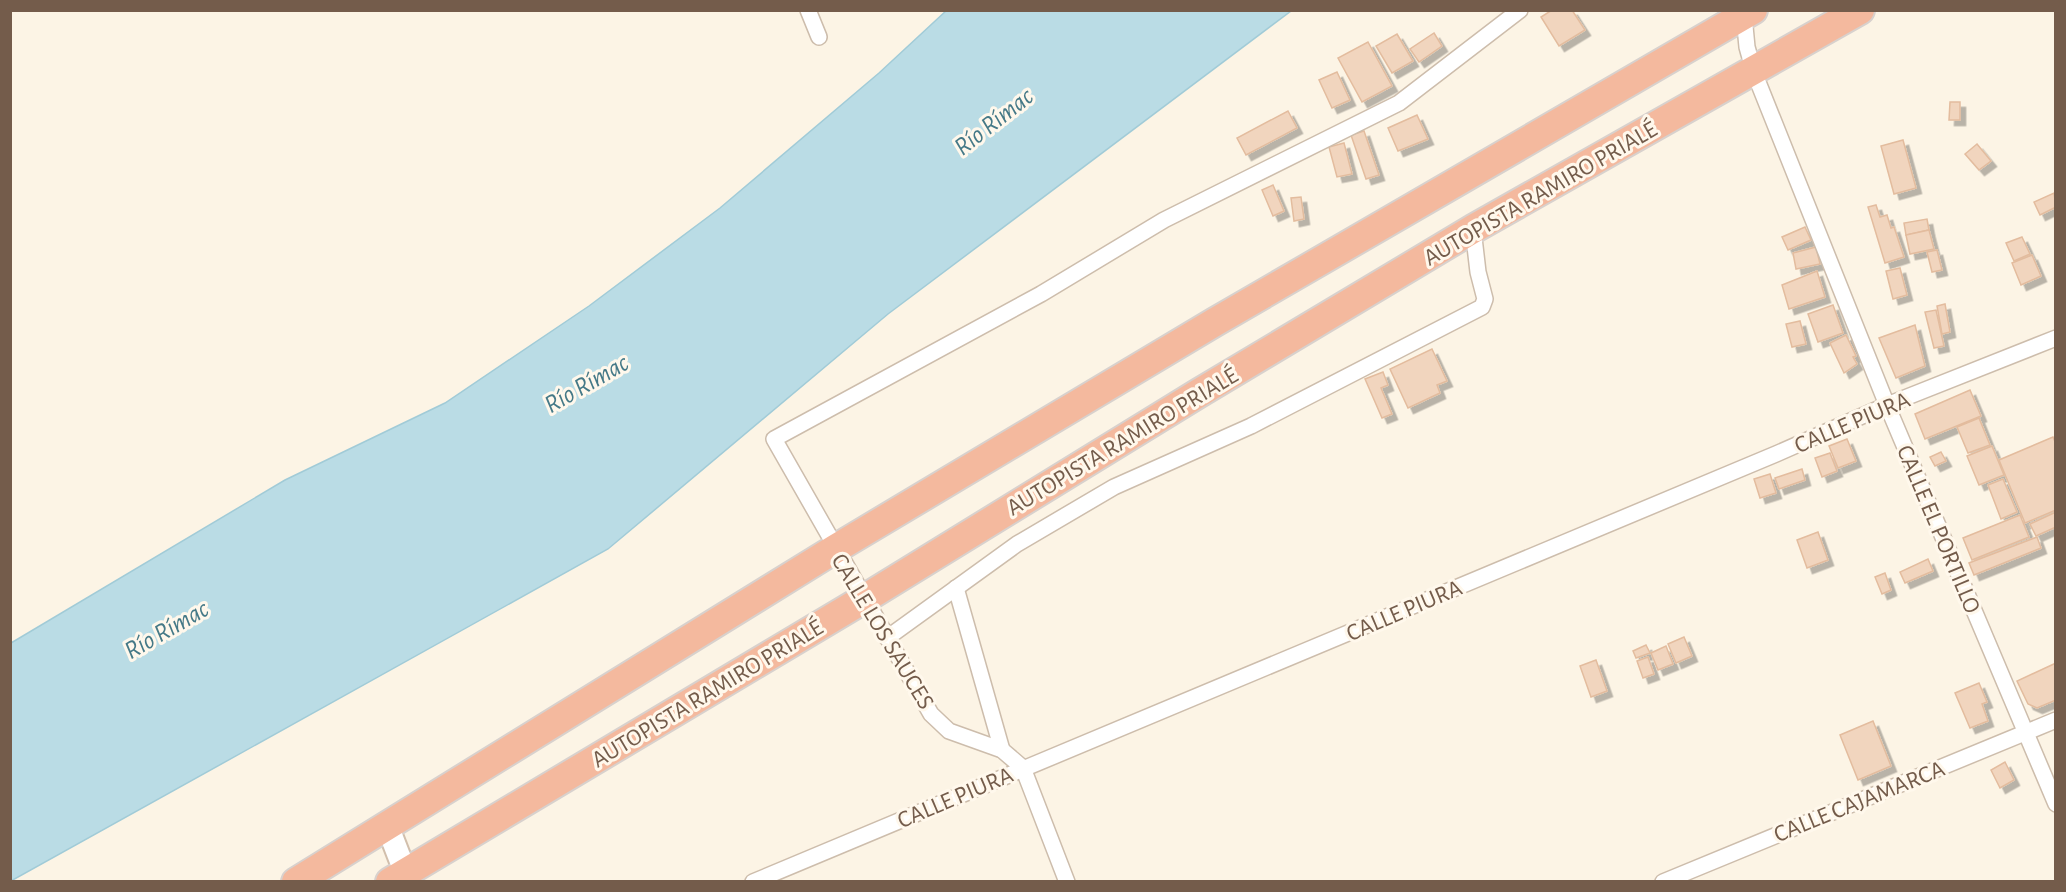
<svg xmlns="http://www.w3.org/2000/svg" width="2066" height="892" font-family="'Alegreya Sans',sans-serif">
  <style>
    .water { fill: #badce5; stroke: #a1cbd7; stroke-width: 1.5 }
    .building { fill: #f1d5be; stroke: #e3bc9e; stroke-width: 1.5; filter: url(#shadow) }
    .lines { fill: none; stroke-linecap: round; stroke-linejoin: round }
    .street-casing { stroke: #cdbdac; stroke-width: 18 }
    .secondary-casing { stroke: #d2bfac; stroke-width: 26 }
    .highway-casing { stroke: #d8d1cd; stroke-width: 32 }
    .street { stroke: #fff; stroke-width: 15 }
    .secondary { stroke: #fff; stroke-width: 22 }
    .highway { stroke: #f4b99e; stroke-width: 28 }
    .labels { text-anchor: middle; stroke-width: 6; stroke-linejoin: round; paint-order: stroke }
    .street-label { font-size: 24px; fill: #745c4b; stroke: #fff8ec }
    .water-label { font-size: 26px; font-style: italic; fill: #457987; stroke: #fff8ec }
  </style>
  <defs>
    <filter id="shadow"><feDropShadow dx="5.5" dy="5.5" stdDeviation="0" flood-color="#0004"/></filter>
  </defs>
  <rect width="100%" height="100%" fill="#fcf4e5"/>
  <!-- water -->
  <polygon class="water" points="947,10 1291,11 888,314 608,549 11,881 11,643 285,480 445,403 589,306 720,208 879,73"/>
  <!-- building -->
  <g class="building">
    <polygon points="1552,10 1572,10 1585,30 1559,46 1541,17"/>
    <polygon points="1434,33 1442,46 1419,62 1410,49"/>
    <polygon points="1397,34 1413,61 1392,73 1376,46"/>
    <polygon points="1368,42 1392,86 1362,102 1338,58"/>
    <polygon points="1337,72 1350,100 1332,108 1319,80"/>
    <polygon points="1950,102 1960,102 1960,120 1949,120"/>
    <polygon points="1288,111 1297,128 1246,155 1237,138"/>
    <polygon points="1417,115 1428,139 1398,151 1388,128"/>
    <polygon points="1364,131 1379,175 1366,179 1351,135"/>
    <polygon points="1903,140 1916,188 1894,194 1881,146"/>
    <polygon points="1344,143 1352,174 1337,177 1329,147"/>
    <polygon points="1977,144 1991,161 1979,170 1965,154"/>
    <polygon points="1273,185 1284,211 1273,216 1262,190"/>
    <polygon points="2054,193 2056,207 2040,215 2034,202"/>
    <polygon points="1301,197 1304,219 1294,221 1291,198"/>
    <polygon points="1876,205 1880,217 1887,215 1891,228 1894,227 1904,257 1885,263 1868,207"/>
    <polygon points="1927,219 1929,230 1906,235 1904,223"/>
    <polygon points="1805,227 1811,240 1788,250 1782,237"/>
    <polygon points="1929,230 1934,249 1910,254 1906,235"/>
    <polygon points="2022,237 2030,254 2014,261 2006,243"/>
    <polygon points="1816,247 1820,264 1796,269 1793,253"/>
    <polygon points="1937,250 1942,270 1932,272 1927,252"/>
    <polygon points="2032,255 2041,276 2021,285 2012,263"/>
    <polygon points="1900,268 1907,295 1893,299 1886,271"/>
    <polygon points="1817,271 1825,297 1789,309 1782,285"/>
    <polygon points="1945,304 1950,332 1942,334 1937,306"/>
    <polygon points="1833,305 1843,333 1818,342 1808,314"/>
    <polygon points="1936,310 1944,346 1934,348 1925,312"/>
    <polygon points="1800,321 1806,344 1792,347 1786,324"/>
    <polygon points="1915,325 1925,366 1896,378 1879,338"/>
    <polygon points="1846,335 1856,356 1853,357 1857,364 1844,373 1830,343"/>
    <polygon points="1432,349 1447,381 1437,385 1440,393 1408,408 1390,369"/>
    <polygon points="1383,372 1388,385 1381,388 1392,414 1382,418 1365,379"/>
    <polygon points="1970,390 1981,416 1925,439 1915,414"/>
    <polygon points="1979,418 1990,445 1968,453 1957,427"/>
    <polygon points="2053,437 2056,444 2056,510 2025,523 1999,460"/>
    <polygon points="1847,439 1856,461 1838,468 1829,446"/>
    <polygon points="1992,446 2004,475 1979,485 1967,456"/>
    <polygon points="1941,452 1946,461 1935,466 1930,457"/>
    <polygon points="1830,453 1837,471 1822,477 1815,458"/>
    <polygon points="1802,469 1805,480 1779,489 1775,478"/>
    <polygon points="1770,474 1776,493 1760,498 1754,479"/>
    <polygon points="2003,479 2017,512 2001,519 1988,485"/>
    <polygon points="2056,512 2056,527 2036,536 2030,524"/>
    <polygon points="2020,515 2029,537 1972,560 1963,538"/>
    <polygon points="1818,532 1828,560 1807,568 1797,540"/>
    <polygon points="2037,537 2041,548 1974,575 1969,563"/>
    <polygon points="1928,559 1933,571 1905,583 1900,572"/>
    <polygon points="1885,573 1891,590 1882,594 1875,577"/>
    <polygon points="1684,637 1692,656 1676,663 1668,644"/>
    <polygon points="1646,645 1650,653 1636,658 1633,651"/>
    <polygon points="1666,646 1673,664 1658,670 1651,653"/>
    <polygon points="1648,657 1654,674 1643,678 1637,661"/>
    <polygon points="1596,660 1607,691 1591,697 1580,666"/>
    <polygon points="2056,663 2056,700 2037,708 2028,704 2017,681"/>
    <polygon points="1979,683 1987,702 1982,704 1988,721 1970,728 1955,693"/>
    <polygon points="1873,721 1891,766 1858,780 1840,735"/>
    <polygon points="2005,762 2014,780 2000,788 1991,770"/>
  </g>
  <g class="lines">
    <defs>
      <g id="street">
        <polyline points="808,10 819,37"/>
        <polyline points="1744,16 1747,47 1754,72 1887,405 2056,804"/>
        <polyline points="956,588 1002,750"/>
        <polyline points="887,638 1017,544 1114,487 1251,426 1482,307 1485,299 1478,272 1473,229"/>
        <polyline points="753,882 1776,454 1887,405 2056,338"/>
        <polyline points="1067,882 1023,768 1002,750 949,731 931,714 774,439 1041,294 1164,220 1399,103 1520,10"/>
        <polyline points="1663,882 2056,720"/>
      </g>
      <polyline id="secondary" points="387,825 409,882"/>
      <g id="highway">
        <polyline points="296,882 835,549 1215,322 1753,10"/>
        <polyline points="390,882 864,599 1199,393 1473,229 1860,10"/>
      </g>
    </defs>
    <!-- street casing -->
    <use href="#street" class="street-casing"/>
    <!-- secondary casing -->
    <use href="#secondary" class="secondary-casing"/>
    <!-- highway casing -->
    <use href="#highway" class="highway-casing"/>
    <!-- street -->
    <use href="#street" class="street"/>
    <!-- secondary -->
    <use href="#secondary" class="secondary"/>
    <!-- highway -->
    <use href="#highway" class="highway"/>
  </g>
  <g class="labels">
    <!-- street labels -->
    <g class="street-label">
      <text transform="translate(1540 193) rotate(-30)" y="8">AUTOPISTA RAMIRO PRIALÉ</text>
      <text transform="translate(1852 422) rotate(-23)" y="8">CALLE PIURA</text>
      <text transform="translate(1122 441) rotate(-31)" y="8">AUTOPISTA RAMIRO PRIALÉ</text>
      <text transform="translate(1939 529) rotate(67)" y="8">CALLE EL PORTILLO</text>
      <text transform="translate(1404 610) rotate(-23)" y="8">CALLE PIURA</text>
      <text transform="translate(883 631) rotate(59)" y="8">CALLE LOS SAUCES</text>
      <text transform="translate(707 693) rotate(-31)" y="8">AUTOPISTA RAMIRO PRIALÉ</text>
      <text transform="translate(955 797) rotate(-23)" y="8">CALLE PIURA</text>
      <text transform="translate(1859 801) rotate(-22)" y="8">CALLE CAJAMARCA</text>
    </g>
    <!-- water labels -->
    <g class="water-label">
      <text transform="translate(993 121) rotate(-38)" y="9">Río Rímac</text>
      <text transform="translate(586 383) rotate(-30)" y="9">Río Rímac</text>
      <text transform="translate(166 629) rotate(-30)" y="9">Río Rímac</text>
    </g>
  </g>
  <!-- border -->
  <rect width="2066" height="892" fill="none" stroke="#745c4b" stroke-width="24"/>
</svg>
